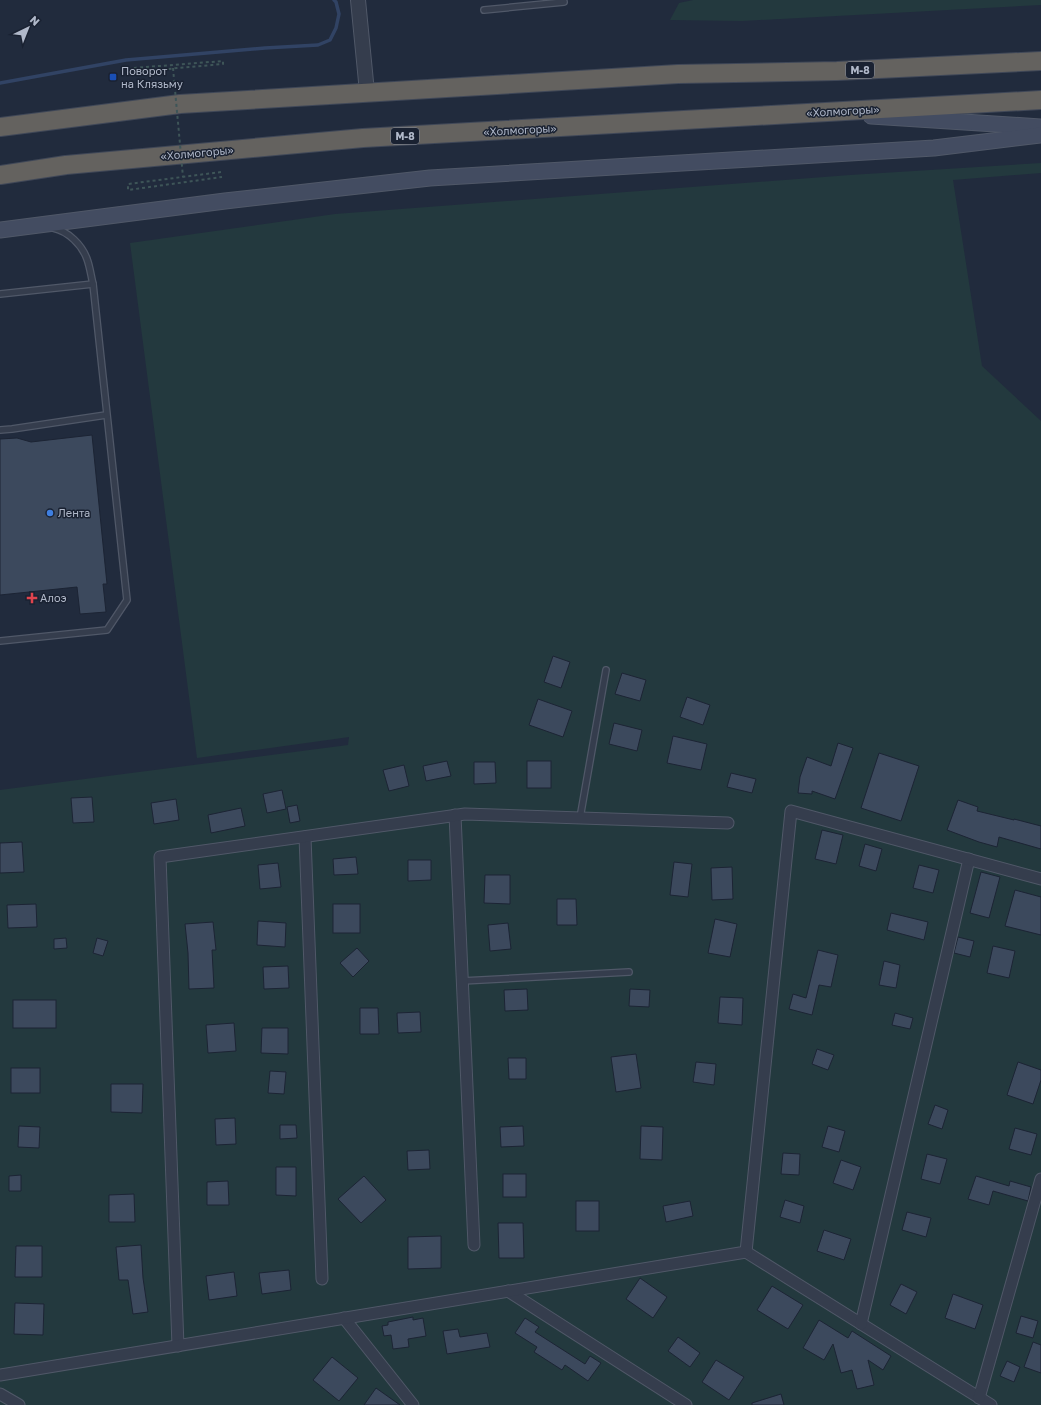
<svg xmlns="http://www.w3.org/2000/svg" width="1041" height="1405" font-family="'Golos Text',sans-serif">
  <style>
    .green { fill: #23393e }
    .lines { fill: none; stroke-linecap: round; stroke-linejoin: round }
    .stream { stroke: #314364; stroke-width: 3.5 }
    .building { fill: #3c495d; stroke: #1c2434 }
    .service-casing { stroke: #505868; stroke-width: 8 }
    .minor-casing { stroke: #505868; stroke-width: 13 }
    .tertiary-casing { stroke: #505868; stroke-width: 16 }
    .secondary-casing { stroke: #505868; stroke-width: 17 }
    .trunk-casing { stroke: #404858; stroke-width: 20 }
    .path { stroke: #3e5558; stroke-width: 2; stroke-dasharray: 3 3; stroke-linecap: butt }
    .service { stroke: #353d4d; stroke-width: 5.5 }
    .minor { stroke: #353d4d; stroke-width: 11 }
    .tertiary { stroke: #353d4d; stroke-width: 14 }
    .secondary { stroke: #434c61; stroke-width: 15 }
    .trunk { stroke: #64625f; stroke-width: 18 }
    .path-bridge { stroke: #3e5558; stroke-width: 2; stroke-dasharray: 3 3; stroke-linecap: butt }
    .transit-dot { fill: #1a4fb4; stroke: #1a2232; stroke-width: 1.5 }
    .shop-dot { fill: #3f7fe0; stroke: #1a2232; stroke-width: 1.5 }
    .health-dot { fill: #e0444e; stroke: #1a2232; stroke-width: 1.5 }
    .labels { text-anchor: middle; stroke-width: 3; stroke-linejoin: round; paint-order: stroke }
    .shield { fill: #1a2232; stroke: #838b9c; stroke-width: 1 }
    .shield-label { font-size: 10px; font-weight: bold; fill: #b0b8c9 }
    .poi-label { font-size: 11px; fill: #b0b8c9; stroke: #1a2232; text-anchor: start }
    .street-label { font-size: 11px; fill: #b0b8c9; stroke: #1a2232 }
  </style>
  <rect width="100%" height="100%" fill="#212b3d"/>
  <!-- green -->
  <g class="green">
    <polygon points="693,0 1041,0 1041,5 742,21 670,20 679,3"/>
    <polygon points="1041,163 1041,173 953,180 982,366 1041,421 1041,1405 0,1405 0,790 348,745 349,737 197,758 130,243 335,214 850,175"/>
  </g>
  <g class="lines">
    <!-- stream -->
    <polyline class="stream" points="0,83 126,60 265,48 318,45 330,40 336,28 339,14 336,2 334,0"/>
  </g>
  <!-- building -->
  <g class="building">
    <polygon points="92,435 107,584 103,584 106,612 80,614 77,587 0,595 0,439 17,438 31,442"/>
    <polygon points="553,656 570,662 561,688 544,682"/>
    <polygon points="622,673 646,680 640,701 615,694"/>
    <polygon points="687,697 710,705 703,725 680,717"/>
    <polygon points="538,699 572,711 563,737 529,725"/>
    <polygon points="614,723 642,730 637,751 609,744"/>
    <polygon points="673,736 707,744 701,770 667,763"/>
    <polygon points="838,743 853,748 835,799 812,791 812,794 798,793 800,777 807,757 831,766"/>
    <polygon points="879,753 919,766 901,821 861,808"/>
    <polygon points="447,761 451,776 426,781 423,766"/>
    <rect x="527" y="761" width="24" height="27"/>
    <polygon points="474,762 495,762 496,783 474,784"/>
    <polygon points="404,765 409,786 389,791 383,770"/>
    <polygon points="731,773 756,779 752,793 727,787"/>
    <polygon points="282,790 286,809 267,813 263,794"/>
    <polygon points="92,797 94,822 73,823 71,798"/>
    <polygon points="176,799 179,820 154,824 151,803"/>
    <polygon points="958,800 978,807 977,811 1014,820 1014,819 1041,826 1041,849 999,837 997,847 979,842 947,830"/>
    <polygon points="297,805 300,821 290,823 287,807"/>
    <polygon points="241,808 245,826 211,833 208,815"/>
    <polygon points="822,830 843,835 836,864 815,859"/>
    <polygon points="22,842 24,872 0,873 0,843"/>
    <polygon points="865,844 882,849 876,871 859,866"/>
    <polygon points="356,857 358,874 334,875 333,859"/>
    <polygon points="408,860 431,860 431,880 408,881"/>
    <polygon points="674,862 692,864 688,897 670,895"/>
    <polygon points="278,863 281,887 260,889 258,865"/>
    <polygon points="919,865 939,870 933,893 913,888"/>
    <polygon points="732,867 733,899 712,900 711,868"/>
    <polygon points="981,872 1000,877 989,918 970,913"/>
    <polygon points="485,875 510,875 510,904 484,903"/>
    <polygon points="1015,890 1041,897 1041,935 1005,926"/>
    <polygon points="557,899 576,899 577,925 557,925"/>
    <polygon points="36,904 37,927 8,928 7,905"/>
    <rect x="333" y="904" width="27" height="29"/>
    <polygon points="891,913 928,922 924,940 887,930"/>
    <polygon points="715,919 737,924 730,957 708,953"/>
    <polygon points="258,921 286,923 285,947 257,945"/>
    <polygon points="213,922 216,950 212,950 214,988 189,989 188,953 185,924"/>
    <polygon points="508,923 511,949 490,951 488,925"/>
    <polygon points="958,937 974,941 970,957 954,953"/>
    <polygon points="66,938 67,948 54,949 54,939"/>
    <polygon points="97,938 108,941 103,956 93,953"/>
    <polygon points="993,946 1015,951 1009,978 987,973"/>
    <polygon points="357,948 369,961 353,977 340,963"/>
    <polygon points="818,950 838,955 831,987 819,985 812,1015 789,1009 793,994 806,998"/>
    <polygon points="884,961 900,965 896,988 879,985"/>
    <polygon points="288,966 289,988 264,989 263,967"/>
    <polygon points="527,989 528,1010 505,1011 504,990"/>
    <polygon points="630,989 650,990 649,1007 629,1006"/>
    <polygon points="720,997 743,998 742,1025 718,1023"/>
    <rect x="13" y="1000" width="43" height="28"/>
    <polygon points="360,1008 378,1008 379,1034 360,1034"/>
    <polygon points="420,1012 421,1032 398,1033 397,1013"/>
    <polygon points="895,1013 913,1018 910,1029 892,1025"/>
    <polygon points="234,1023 236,1051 208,1053 206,1025"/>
    <polygon points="262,1028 288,1028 288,1054 261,1053"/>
    <polygon points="817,1049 834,1055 828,1070 812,1064"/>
    <polygon points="636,1054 641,1088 616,1092 611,1057"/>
    <polygon points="508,1058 526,1058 526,1079 509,1079"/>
    <polygon points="696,1062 716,1064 714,1085 693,1082"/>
    <polygon points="1018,1062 1041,1070 1041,1080 1033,1104 1007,1095"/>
    <rect x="11" y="1068" width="29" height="25"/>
    <polygon points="270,1071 286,1072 284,1094 268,1093"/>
    <polygon points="111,1084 143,1084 142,1113 111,1112"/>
    <polygon points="935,1105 948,1110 942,1129 928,1124"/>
    <polygon points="235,1118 236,1144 216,1145 215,1119"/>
    <polygon points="280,1125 296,1125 297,1138 280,1139"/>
    <polygon points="19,1126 40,1127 39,1148 18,1147"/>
    <polygon points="523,1126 524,1146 501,1147 500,1127"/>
    <polygon points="641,1126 663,1127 662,1160 640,1159"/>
    <polygon points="828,1126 845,1131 839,1152 822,1147"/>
    <polygon points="1015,1128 1037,1134 1031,1155 1009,1149"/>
    <polygon points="429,1150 430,1169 408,1170 407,1151"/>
    <polygon points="783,1153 800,1154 799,1175 781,1174"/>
    <polygon points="927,1154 947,1159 940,1184 921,1179"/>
    <polygon points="841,1160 861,1167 853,1190 833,1183"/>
    <polygon points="276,1167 296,1167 296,1196 276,1195"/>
    <rect x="503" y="1174" width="23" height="23"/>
    <polygon points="21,1175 21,1191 9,1191 9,1176"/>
    <polygon points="364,1176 386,1200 361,1223 338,1199"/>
    <polygon points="976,1176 1009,1186 1010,1181 1031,1187 1028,1201 993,1191 989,1205 968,1199"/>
    <polygon points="228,1181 229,1205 207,1205 207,1182"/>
    <polygon points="134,1194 135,1222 109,1222 109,1195"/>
    <polygon points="785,1200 804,1206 800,1223 780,1217"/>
    <rect x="576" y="1201" width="23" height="30"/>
    <polygon points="690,1201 693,1216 666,1222 663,1206"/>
    <polygon points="907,1212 931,1218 926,1237 902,1230"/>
    <polygon points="498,1223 523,1223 524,1258 499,1258"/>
    <polygon points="824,1230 851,1239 844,1260 817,1251"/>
    <polygon points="441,1236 441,1268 408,1269 408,1237"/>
    <polygon points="141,1245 143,1278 148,1312 133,1314 128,1280 119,1280 116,1247"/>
    <polygon points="16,1246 42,1246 42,1277 15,1277"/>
    <polygon points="289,1270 291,1290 262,1294 259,1273"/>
    <polygon points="234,1272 237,1296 209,1300 206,1276"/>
    <polygon points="640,1278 667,1297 653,1318 626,1299"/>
    <polygon points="901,1284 917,1292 906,1314 890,1305"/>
    <polygon points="772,1286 803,1305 788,1329 757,1310"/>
    <polygon points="953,1294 983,1305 975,1329 945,1318"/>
    <polygon points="15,1303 44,1304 43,1335 14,1334"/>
    <polygon points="1021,1316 1038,1321 1033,1338 1016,1333"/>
    <polygon points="413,1317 413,1320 423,1318 426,1336 408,1339 409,1347 393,1349 391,1335 384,1336 382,1326 388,1325 388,1322"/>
    <polygon points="525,1318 539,1327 535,1332 585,1364 590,1356 601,1363 588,1381 565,1365 562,1370 534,1352 537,1347 515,1333"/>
    <polygon points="819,1320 848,1338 852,1331 891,1356 883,1370 868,1360 874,1385 857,1389 852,1370 841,1373 833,1344 824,1360 803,1348"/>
    <polygon points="458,1329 460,1337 487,1333 490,1347 447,1354 443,1331"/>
    <polygon points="678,1337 700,1353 690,1367 668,1351"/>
    <polygon points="1033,1342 1041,1345 1041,1373 1024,1367"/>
    <polygon points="332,1357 358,1378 339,1401 313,1380"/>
    <polygon points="716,1360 744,1377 729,1400 702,1382"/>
    <polygon points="1007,1361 1020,1367 1014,1382 1000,1376"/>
    <polygon points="376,1388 400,1405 364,1405"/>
    <polygon points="781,1394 784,1405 752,1405 752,1403"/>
  </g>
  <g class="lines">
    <defs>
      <g id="service">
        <polyline points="484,10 564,2"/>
        <polyline points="0,294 93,284"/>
        <polyline points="0,430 12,429 106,415"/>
        <path d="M 0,641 L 107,630 L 127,600 L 93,284 C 91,276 90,267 87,259 C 82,245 68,231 53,228"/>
        <polyline points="580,818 606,670"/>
        <polyline points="462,981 629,972"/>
      </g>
      <g id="minor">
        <polyline points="455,815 474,1245"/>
        <polyline points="305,837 322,1279"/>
        <polyline points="746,1252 991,1405"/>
        <polyline points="508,1291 686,1405"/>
        <polyline points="344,1318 413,1405"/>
        <polyline points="861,1324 969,859"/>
        <polyline points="178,1346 160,857 465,814 728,823"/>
        <polyline points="0,1375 746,1252 791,811 1041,879"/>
        <polyline points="0,1394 19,1405"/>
        <polyline points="979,1398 1041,1179"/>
      </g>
      <polyline id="tertiary" points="358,0 367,92"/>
      <g id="secondary">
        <polyline points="871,116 1041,127"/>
        <polyline points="0,230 225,201 430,178 934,148 1041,135"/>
      </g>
      <g id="trunk">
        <polyline points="0,127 180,104 678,74 837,71 1041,61"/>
        <polyline points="0,175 66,165 363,138 1041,100"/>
      </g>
    </defs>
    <!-- service casing -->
    <use href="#service" class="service-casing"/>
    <!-- minor casing -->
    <use href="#minor" class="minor-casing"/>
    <!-- tertiary casing -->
    <use href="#tertiary" class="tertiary-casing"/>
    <!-- secondary casing -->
    <use href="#secondary" class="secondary-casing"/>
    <!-- trunk casing -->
    <use href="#trunk" class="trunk-casing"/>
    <!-- path -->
    <g class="path">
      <polyline points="134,68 223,61 223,64 134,72"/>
      <polyline points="221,172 128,184 128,190 222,177"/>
    </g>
    <!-- service -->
    <use href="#service" class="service"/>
    <!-- minor -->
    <use href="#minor" class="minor"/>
    <!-- tertiary -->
    <use href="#tertiary" class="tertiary"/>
    <!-- secondary -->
    <use href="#secondary" class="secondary"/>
    <!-- trunk -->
    <use href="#trunk" class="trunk"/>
    <!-- path-bridge -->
    <polyline class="path-bridge" points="173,68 183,177"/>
  </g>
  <!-- markers -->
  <rect class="transit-dot" x="109" y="73" width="8" height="8" rx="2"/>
  <circle class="shop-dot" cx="50" cy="513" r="4"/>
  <path class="health-dot" d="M30 592h4v4h4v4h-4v4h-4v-4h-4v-4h4z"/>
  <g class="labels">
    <!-- shield labels -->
    <g class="shield">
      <rect x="846" y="62" width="28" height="16" rx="3"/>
      <rect x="391" y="128" width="28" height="16" rx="3"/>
    </g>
    <g class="shield-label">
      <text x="860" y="74">М-8</text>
      <text x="405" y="140">М-8</text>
    </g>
    <!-- poi labels -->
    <g class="poi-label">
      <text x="121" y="75">Поворот<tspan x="121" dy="13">на Клязьму</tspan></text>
      <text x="58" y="517">Лента</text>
      <text x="40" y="602">Алоэ</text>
    </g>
    <!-- street labels -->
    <g class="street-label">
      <text transform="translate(843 111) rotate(-3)" y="4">«Холмогоры»</text>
      <text transform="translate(520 130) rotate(-3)" y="4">«Холмогоры»</text>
      <text transform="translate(197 153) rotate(-5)" y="4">«Холмогоры»</text>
    </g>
  </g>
  <!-- north arrow -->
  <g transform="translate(28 28) rotate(43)" stroke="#1a2232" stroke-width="3" paint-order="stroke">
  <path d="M0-3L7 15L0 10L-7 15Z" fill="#b0b8c9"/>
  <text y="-6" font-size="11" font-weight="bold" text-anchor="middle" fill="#b0b8c9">N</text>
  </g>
</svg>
